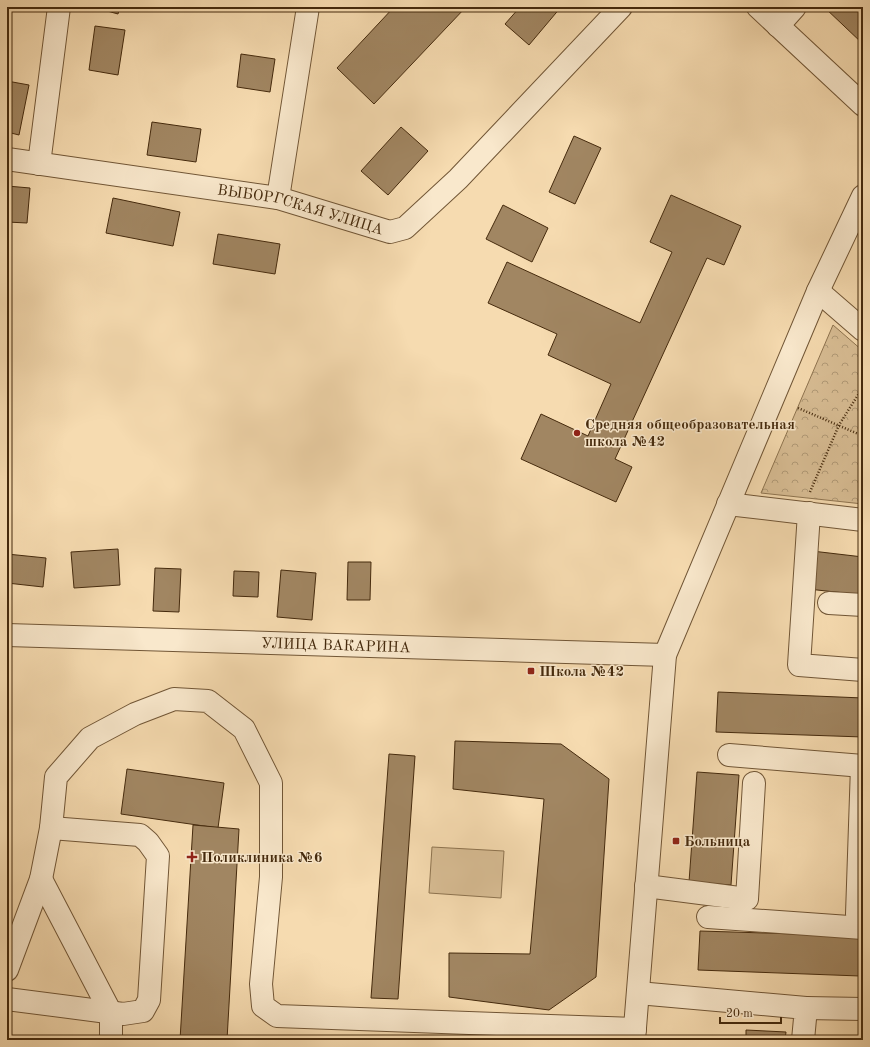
<svg xmlns="http://www.w3.org/2000/svg" width="870" height="1047" font-family="'Old Standard TT',serif">
  <style>
    .forest { fill: url(#forest-crowns); stroke: #8e7450 }
    .pitch { fill: #d8bd94; stroke: #8e7450 }
    .building { fill: #a18662; stroke: #452a0d }
    .lines { fill: none; stroke-linecap: round; stroke-linejoin: round }
    .minor-casing { stroke: #715636; stroke-width: 24 }
    .path { stroke: #452a0d; stroke-width: 2.5; stroke-dasharray: 1 2; stroke-linecap: butt }
    .minor { stroke: #f9e8cc; stroke-width: 22 }
    .poi-dot { fill: #8f2418; stroke: #f9e8cc; stroke-width: 1.5 }
    .labels { text-anchor: middle; stroke-width: 3; stroke-linejoin: round; paint-order: stroke }
    .street-label { font-size: 15px; fill: #452a0d; stroke: #f9e8cc }
    .poi-label { font-size: 15px; font-weight: bold; fill: #452a0d; stroke: #f9e8cc; text-anchor: start }
  </style>
  <defs>
    <pattern id="forest-crowns" width="20" height="18" patternUnits="userSpaceOnUse"><rect width="20" height="18" fill="#d8bd94"/><path d="M2 6a3 3 0 1 1 6 0M12 15a3 3 0 1 1 6 0" fill="none" stroke="#b19a77"/></pattern>
  </defs>
  <rect width="100%" height="100%" fill="#f6dbb0"/>
  <filter id="stains"><feTurbulence type="fractalNoise" baseFrequency=".005" numOctaves="4"/><feColorMatrix values="0 0 0 0 .2 0 0 0 0 .09 0 0 0 0 .02 0 0 0 .5 -.17"/></filter>
  <radialGradient id="worn" r=".72"><stop offset=".6" stop-color="#630" stop-opacity="0"/><stop offset="1" stop-color="#630" stop-opacity=".3"/></radialGradient>
  <!-- forest -->
  <polygon class="forest" points="833,325 863,351 863,504 761,493"/>
  <!-- pitch -->
  <polygon class="pitch" points="432,847 504,851 501,898 429,893"/>
  <!-- building -->
  <g class="building">
    <polygon points="16,7 35,7 34,11"/>
    <polygon points="93,7 120,7 118,14"/>
    <polygon points="394,7 466,7 374,104 337,68"/>
    <polygon points="520,7 561,7 529,45 505,24"/>
    <polygon points="824,7 863,7 863,44"/>
    <polygon points="95,26 125,30 118,75 89,70"/>
    <polygon points="241,54 275,59 270,92 237,87"/>
    <polygon points="7,81 29,85 19,135 7,132"/>
    <polygon points="152,122 201,129 196,162 147,155"/>
    <polygon points="401,127 428,151 388,195 361,171"/>
    <polygon points="574,136 601,148 575,204 549,192"/>
    <polygon points="7,186 30,188 27,223 7,222"/>
    <polygon points="671,195 741,226 724,265 707,258 615,459 632,467 616,502 521,459 541,414 588,436 611,384 548,355 557,334 488,303 507,262 640,323 672,252 650,242"/>
    <polygon points="113,198 180,212 173,246 106,233"/>
    <polygon points="503,205 548,228 532,262 486,239"/>
    <polygon points="218,234 280,244 275,274 213,264"/>
    <polygon points="118,549 120,585 74,588 71,552"/>
    <polygon points="812,551 863,557 863,595 808,589"/>
    <polygon points="7,554 46,558 43,587 7,583"/>
    <polygon points="348,562 371,562 370,600 347,600"/>
    <polygon points="155,568 181,569 179,612 153,611"/>
    <polygon points="281,570 316,573 312,620 277,617"/>
    <polygon points="234,571 259,572 258,597 233,596"/>
    <polygon points="718,692 863,698 863,737 716,732"/>
    <polygon points="455,741 561,744 609,779 596,977 549,1010 449,997 449,953 530,954 544,799 453,789"/>
    <polygon points="389,754 415,756 398,999 371,998"/>
    <polygon points="127,769 224,783 218,828 121,814"/>
    <polygon points="697,772 739,775 731,885 689,882"/>
    <polygon points="193,825 239,829 227,1040 180,1040"/>
    <polygon points="700,931 862,936 860,976 698,970"/>
    <polygon points="746,1030 786,1032 785,1040 746,1040"/>
  </g>
  <g class="lines">
    <defs>
      <g id="minor">
        <polyline points="758,7 863,105"/>
        <polyline points="778,26 795,7"/>
        <path id="s1" d="M 7,159 L 278,198 L 390,232 L 405,228 L 458,179 L 621,7"/>
        <polyline points="39,164 59,7"/>
        <polyline points="278,198 308,7"/>
        <polyline points="818,291 863,330"/>
        <polyline points="728,504 863,520"/>
        <polyline points="809,513 799,665 863,670"/>
        <polyline points="829,603 863,605"/>
        <path id="s2" d="M 7,635 L 665,655"/>
        <polyline points="729,755 863,766"/>
        <polyline points="862,766 857,914 863,919"/>
        <polyline points="41,879 111,1013 111,1040"/>
        <polyline points="646,886 747,899 754,783"/>
        <polyline points="708,917 863,928"/>
        <polyline points="7,970 41,879 51,828 56,777 90,738 135,714 174,699 208,701 244,729 271,783 271,877 261,984 263,1006 277,1016 635,1029"/>
        <polyline points="638,993 806,1008 803,1040"/>
        <polyline points="7,999 123,1014 143,1011 149,1000 158,856 148,842 140,835 51,828"/>
        <polyline points="806,1008 863,1009"/>
        <polyline points="634,1040 665,655 818,291 863,196"/>
      </g>
    </defs>
    <!-- minor casing -->
    <use href="#minor" class="minor-casing"/>
    <!-- path -->
    <g class="path">
      <polyline points="798,408 863,436"/>
      <polyline points="810,492 839,425 863,387"/>
    </g>
    <!-- minor -->
    <use href="#minor" class="minor"/>
  </g>
  <!-- markers -->
  <g class="poi-dot">
    <circle cx="577" cy="433" r="4"/>
    <rect x="527" y="667" width="8" height="8" rx="2"/>
    <rect x="672" y="837" width="8" height="8" rx="2"/>
    <path d="M190 851h4v4h4v4h-4v4h-4v-4h-4v-4h4z"/>
  </g>
  <g class="labels">
    <!-- street labels -->
    <g class="street-label">
      <text dy="5" stroke="none"><textPath href="#s1" startOffset="298">ВЫБОРГСКАЯ УЛИЦА</textPath></text>
      <text dy="5" stroke="none"><textPath href="#s2" startOffset="329">УЛИЦА ВАКАРИНА</textPath></text>
    </g>
    <!-- poi labels -->
    <g class="poi-label">
      <text x="585" y="429">Средняя общеобразовательная<tspan x="585" dy="17">школа №42</tspan></text>
      <text x="539" y="676">Школа №42</text>
      <text x="684" y="846">Больница</text>
      <text x="201" y="862">Поликлиника №6</text>
    </g>
  </g>
  <!-- margin -->
  <rect width="870" height="1047" fill="none" stroke="#f6dbb0" stroke-width="24"/>
  <rect x="8" y="8" width="854" height="1031" fill="none" stroke="#452a0d" stroke-width="2"/>
  <rect x="12" y="12" width="846" height="1023" fill="none" stroke="#452a0d"/>
  <!-- scale -->
  <path d="M720 1017v6h61v-6" fill="none" stroke="#452a0d" stroke-width="2"/>
  <text x="726" y="1017" font-size="12" fill="#452a0d" stroke="#f9e8cc" stroke-width="3" paint-order="stroke">20 m</text>
  <rect width="100%" height="100%" filter="url(#stains)"/>
  <rect width="100%" height="100%" fill="url(#worn)"/>
</svg>
